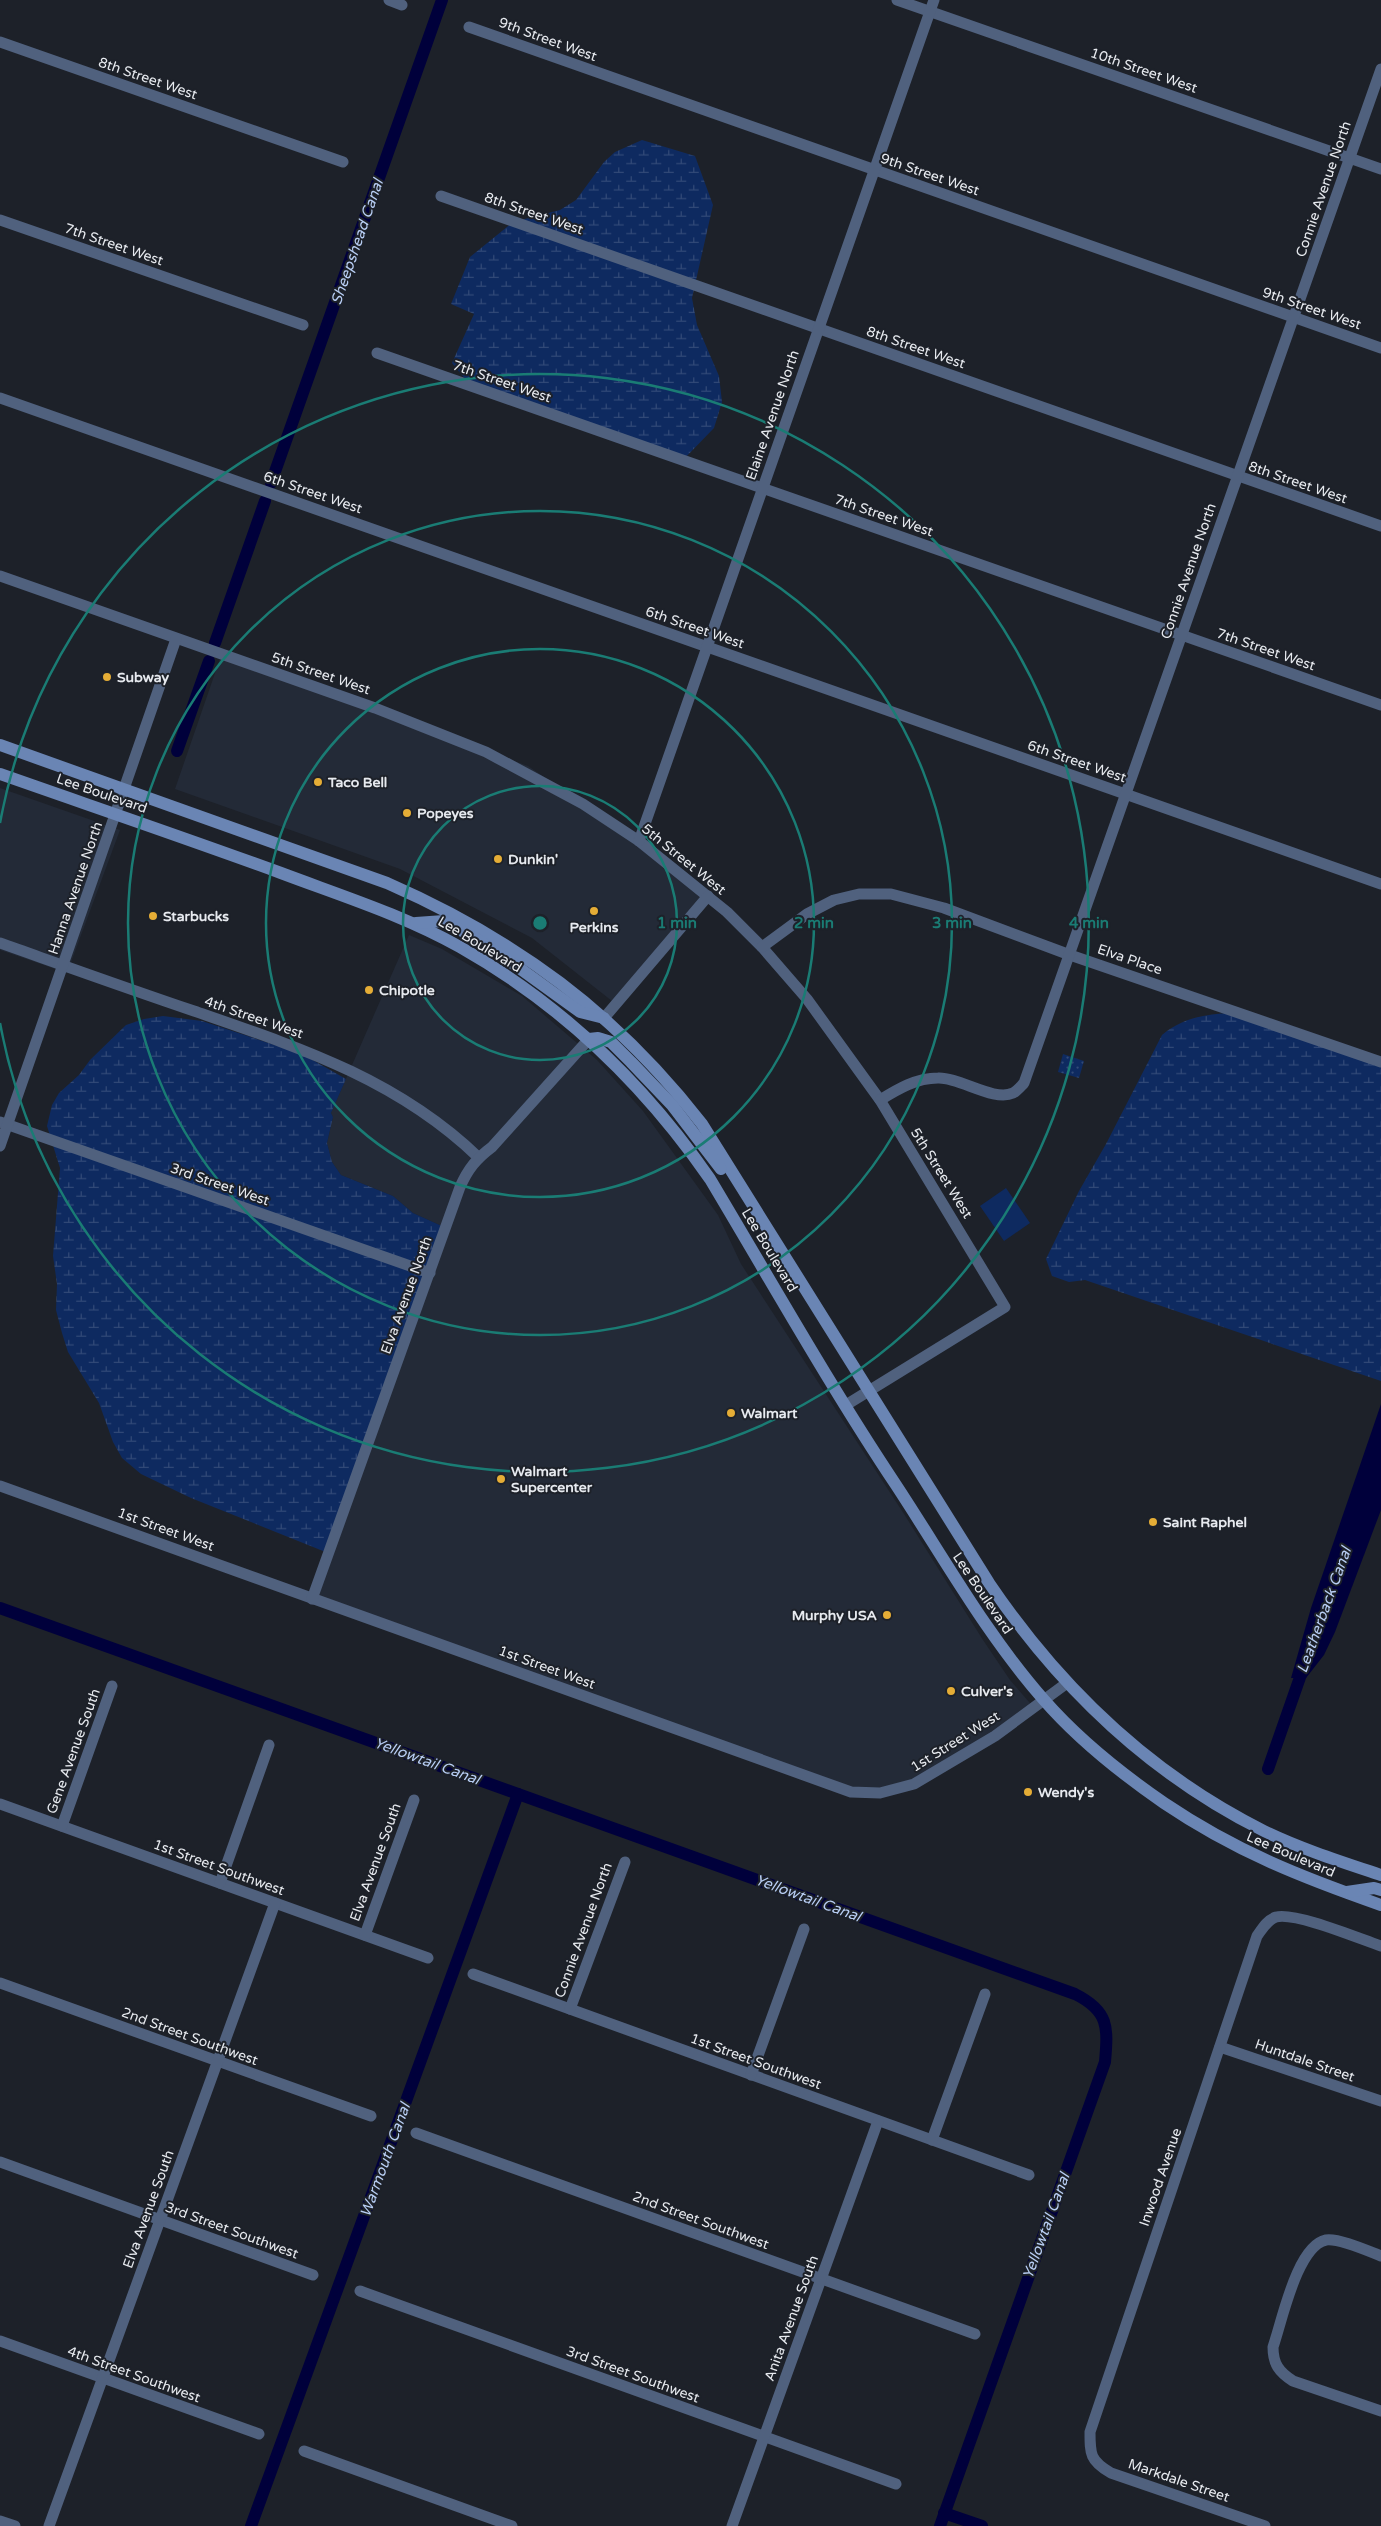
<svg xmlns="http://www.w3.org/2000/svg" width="1381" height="2526" font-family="'Varela Round',sans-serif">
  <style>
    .built { fill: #232a37 }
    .wetland { fill: url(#wetland-marsh) }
    .park { fill: url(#park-dots) }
    .garden { fill: #0e2a60 }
    .water { fill: #00003b }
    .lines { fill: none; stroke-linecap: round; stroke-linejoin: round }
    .canal { stroke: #00003b; stroke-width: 12 }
    .street { stroke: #50617e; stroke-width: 11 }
    .secondary { stroke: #6a85b4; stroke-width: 12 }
    .ring { fill: none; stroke: #1a7c74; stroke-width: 2.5 }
    .poi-dot { fill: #e5ad36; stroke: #1d2129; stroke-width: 2 }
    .labels { text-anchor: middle; stroke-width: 4; stroke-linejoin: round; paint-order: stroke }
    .street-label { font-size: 14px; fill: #e7eaef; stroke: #1d2129 }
    .poi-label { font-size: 14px; font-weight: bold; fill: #e7eaef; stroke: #1d2129; text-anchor: start }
    .water-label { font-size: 15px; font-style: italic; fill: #b8cef4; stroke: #1d2129 }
    .centre { fill: #1a7c74; stroke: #1d2129; stroke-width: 2.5 }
    .ring-label { font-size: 15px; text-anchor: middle; font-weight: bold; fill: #1a7c74; stroke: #1d2129; stroke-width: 4; stroke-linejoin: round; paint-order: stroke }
  </style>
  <defs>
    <pattern id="wetland-marsh" width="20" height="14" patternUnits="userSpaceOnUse" patternTransform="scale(1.25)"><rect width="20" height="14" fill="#0e2a60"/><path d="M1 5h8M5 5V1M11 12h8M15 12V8" fill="none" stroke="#314977"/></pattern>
    <pattern id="park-dots" width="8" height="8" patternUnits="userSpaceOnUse" patternTransform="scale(1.25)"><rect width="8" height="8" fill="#0e2a60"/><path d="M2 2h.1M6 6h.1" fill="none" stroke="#314977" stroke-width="1.8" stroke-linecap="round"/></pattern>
  </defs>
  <rect width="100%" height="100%" fill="#1d2129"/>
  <!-- built -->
  <g class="built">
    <polygon points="223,650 296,681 528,766 656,853 706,902 612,1001 532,938 400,869 175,789"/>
    <polygon points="0,788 120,830 67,973 0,950"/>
    <polygon points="409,935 442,949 522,996 597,1060 643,1111 718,1215 741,1264 904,1514 983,1640 1010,1680 1036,1710 903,1785 861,1793 311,1599 444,1227 413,1213 393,1196 341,1175 332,1162 327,1143 333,1117 331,1113"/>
  </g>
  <!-- wetland -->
  <g class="wetland">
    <polygon points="642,140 695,156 713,205 692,298 697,325 719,376 722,402 714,428 682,461 471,386 452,363 474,314 451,304 470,257 513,222 560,210 576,200 604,162 615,152"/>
    <path d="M 1231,1013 L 1381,1065 L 1381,1381 L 1085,1280 L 1069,1282 L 1052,1276 L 1046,1259 L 1079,1191 L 1106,1144 L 1162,1035 C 1182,1018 1205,1014 1231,1013 Z"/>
    <polygon points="163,1016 202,1021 302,1054 346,1079 331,1113 333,1117 327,1143 332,1162 341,1175 393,1196 413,1213 444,1227 328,1553 191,1498 141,1474 122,1458 113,1442 99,1403 68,1352 62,1333 56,1310 57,1284 53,1256 60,1168 47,1126 52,1105 59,1093 79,1075 90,1060 126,1025 144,1019"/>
  </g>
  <!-- park -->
  <polygon class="park" points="1063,1054 1084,1061 1079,1078 1058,1072"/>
  <!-- garden -->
  <polygon class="garden" points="1006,1188 1030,1223 1004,1241 980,1206"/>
  <!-- water -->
  <polygon class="water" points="1381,1404 1381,1510 1335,1632 1324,1655 1306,1678 1291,1678 1311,1608"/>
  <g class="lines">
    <!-- canal -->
    <g class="canal">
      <polyline points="271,483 442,0"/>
      <polyline points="215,643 265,501"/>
      <polyline points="177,751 209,661"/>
      <path d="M 0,1608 L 1075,1994 C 1109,2011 1108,2027 1105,2062 L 940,2526"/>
      <polyline points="1268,1769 1305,1663"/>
      <polyline points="944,2513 982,2526"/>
      <polyline points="251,2526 518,1794"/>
    </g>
    <!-- street -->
    <g class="street">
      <polyline points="389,0 402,5"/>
      <polyline points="897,0 1381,169"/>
      <polyline points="469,27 1381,348"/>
      <polyline points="0,42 343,162"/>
      <polyline points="441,196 1381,526"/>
      <polyline points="0,220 303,325"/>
      <polyline points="377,353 1381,705"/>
      <polyline points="0,398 1381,884"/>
      <polyline points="0,576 375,708 486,752 583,804 639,841 727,912 762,947 807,999 880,1100 1005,1307 846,1405"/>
      <polyline points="639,841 934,0"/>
      <path d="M 0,943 C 65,966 129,989 194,1011 C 298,1047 397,1079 478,1157"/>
      <polyline points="762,947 807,914 834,900 859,894 891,894 944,908 1070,955 1381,1062"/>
      <polyline points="604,1018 708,896"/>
      <path d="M 880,1100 C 898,1089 916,1078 938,1078 C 959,1077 994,1102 1013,1093 C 1017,1091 1021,1086 1024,1083 L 1381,69"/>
      <polyline points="0,1122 430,1273"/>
      <polyline points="0,1146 176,639"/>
      <polyline points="0,1486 851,1792 880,1793 914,1784 995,1736 1067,1683"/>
      <path d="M 312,1599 L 460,1187 C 468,1169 476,1159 492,1147 L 589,1039"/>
      <polyline points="0,1804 428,1958"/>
      <polyline points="62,1826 112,1686"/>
      <polyline points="220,1883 269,1745"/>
      <polyline points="365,1935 414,1800"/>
      <polyline points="473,1974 1029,2175"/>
      <polyline points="0,1983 371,2116"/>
      <polyline points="570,2009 625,1862"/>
      <polyline points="1220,2047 1381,2101"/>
      <polyline points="751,2075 804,1929"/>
      <polyline points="416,2133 975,2334"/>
      <polyline points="932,2140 985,1994"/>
      <polyline points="0,2162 313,2275"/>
      <path d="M 1381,2256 C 1368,2251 1339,2238 1326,2240 C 1297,2246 1282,2321 1273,2347 C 1273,2364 1279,2372 1293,2381 L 1381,2411"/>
      <polyline points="360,2291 896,2484"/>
      <polyline points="0,2341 259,2434"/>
      <polyline points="304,2451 512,2526"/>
      <polyline points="0,2521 15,2526"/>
      <polyline points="49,2526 275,1903"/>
      <polyline points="732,2526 878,2121"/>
      <path d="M 1265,2526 L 1111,2473 C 1090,2461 1090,2454 1090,2432 L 1257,1936 C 1262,1929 1267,1920 1276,1917 C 1296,1912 1360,1939 1381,1946"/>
    </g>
    <!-- secondary -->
    <g class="secondary">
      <path d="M 0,745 L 387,883 C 515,939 616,1013 702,1124 L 989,1583 C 1060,1688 1150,1774 1264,1831 C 1301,1849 1342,1862 1381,1875"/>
      <path d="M 0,774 C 94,807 188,839 281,873 C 342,896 403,915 460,947 C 561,1004 644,1084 710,1179 C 771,1281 830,1386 896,1485 C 944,1558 986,1634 1044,1700 C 1078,1739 1122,1774 1164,1803 C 1235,1851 1301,1877 1381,1905"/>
      <polyline points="416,923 444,921 475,938 507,959 580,1012 604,1018"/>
      <polyline points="589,1039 598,1038 611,1042 631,1062 672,1105 721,1169"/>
      <polyline points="1347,1892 1374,1888 1381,1890"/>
    </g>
  </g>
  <!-- distance rings -->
  <g class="ring">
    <circle cx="540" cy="923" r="137"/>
    <circle cx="540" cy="923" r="274"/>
    <circle cx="540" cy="923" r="412"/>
    <path d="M0 823A549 549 0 1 1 0 1023"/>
  </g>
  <!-- markers -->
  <g class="poi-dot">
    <circle cx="107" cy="677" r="5"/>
    <circle cx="318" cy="782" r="5"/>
    <circle cx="407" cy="813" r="5"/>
    <circle cx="498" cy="859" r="5"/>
    <circle cx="594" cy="911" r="5"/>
    <circle cx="153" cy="916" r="5"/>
    <circle cx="369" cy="990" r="5"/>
    <circle cx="731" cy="1413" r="5"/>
    <circle cx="501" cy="1479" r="5"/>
    <circle cx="1153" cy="1522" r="5"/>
    <circle cx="887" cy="1615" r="5"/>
    <circle cx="951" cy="1691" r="5"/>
    <circle cx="1028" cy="1792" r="5"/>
  </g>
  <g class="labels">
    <!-- street labels -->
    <g class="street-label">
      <text transform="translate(548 39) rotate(20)" y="5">9th Street West</text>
      <text transform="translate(1144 70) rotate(19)" y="5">10th Street West</text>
      <text transform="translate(148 78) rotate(19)" y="5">8th Street West</text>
      <text transform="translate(930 174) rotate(19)" y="5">9th Street West</text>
      <text transform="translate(1323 189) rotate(-71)" y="5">Connie Avenue North</text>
      <text transform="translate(534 213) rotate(19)" y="5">8th Street West</text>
      <text transform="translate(114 244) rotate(19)" y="5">7th Street West</text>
      <text transform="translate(1312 308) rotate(19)" y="5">9th Street West</text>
      <text transform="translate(916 347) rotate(19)" y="5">8th Street West</text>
      <text transform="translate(502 381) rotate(19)" y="5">7th Street West</text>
      <text transform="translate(772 415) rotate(-71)" y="5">Elaine Avenue North</text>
      <text transform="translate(1298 482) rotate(19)" y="5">8th Street West</text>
      <text transform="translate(313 492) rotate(19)" y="5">6th Street West</text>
      <text transform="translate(884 515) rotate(19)" y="5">7th Street West</text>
      <text transform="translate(1188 571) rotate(-71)" y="5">Connie Avenue North</text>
      <text transform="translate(695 627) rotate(19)" y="5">6th Street West</text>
      <text transform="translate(1266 649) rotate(19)" y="5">7th Street West</text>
      <text transform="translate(321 673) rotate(19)" y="5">5th Street West</text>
      <text transform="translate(1077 761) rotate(19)" y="5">6th Street West</text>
      <text transform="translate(102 793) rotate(19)" y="5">Lee Boulevard</text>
      <text transform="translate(684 859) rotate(39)" y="5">5th Street West</text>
      <text transform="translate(75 888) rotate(-71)" y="5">Hanna Avenue North</text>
      <text transform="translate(480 944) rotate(31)" y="5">Lee Boulevard</text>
      <text transform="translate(1130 959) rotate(19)" y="5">Elva Place</text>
      <text transform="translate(254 1017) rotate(19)" y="5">4th Street West</text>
      <text transform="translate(942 1173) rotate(58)" y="5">5th Street West</text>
      <text transform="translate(220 1184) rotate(19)" y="5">3rd Street West</text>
      <text transform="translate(770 1250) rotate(59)" y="5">Lee Boulevard</text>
      <text transform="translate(406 1295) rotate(-70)" y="5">Elva Avenue North</text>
      <text transform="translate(166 1529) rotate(20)" y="5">1st Street West</text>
      <text transform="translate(983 1593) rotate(56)" y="5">Lee Boulevard</text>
      <text transform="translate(547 1667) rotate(20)" y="5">1st Street West</text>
      <text transform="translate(955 1741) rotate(-32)" y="5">1st Street West</text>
      <text transform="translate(73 1751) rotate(-70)" y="5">Gene Avenue South</text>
      <text transform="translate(1291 1854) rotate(23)" y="5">Lee Boulevard</text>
      <text transform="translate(375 1862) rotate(-70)" y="5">Elva Avenue South</text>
      <text transform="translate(219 1867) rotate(20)" y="5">1st Street Southwest</text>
      <text transform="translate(583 1930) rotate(-70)" y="5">Connie Avenue North</text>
      <text transform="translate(190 2036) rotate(20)" y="5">2nd Street Southwest</text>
      <text transform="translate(1305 2060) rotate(19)" y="5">Huntdale Street</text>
      <text transform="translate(756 2061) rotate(20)" y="5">1st Street Southwest</text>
      <text transform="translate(1160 2177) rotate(-71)" y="5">Inwood Avenue</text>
      <text transform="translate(148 2209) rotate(-70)" y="5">Elva Avenue South</text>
      <text transform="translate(701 2220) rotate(20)" y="5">2nd Street Southwest</text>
      <text transform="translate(232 2230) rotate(20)" y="5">3rd Street Southwest</text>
      <text transform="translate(791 2318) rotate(-70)" y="5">Anita Avenue South</text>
      <text transform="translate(134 2374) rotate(20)" y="5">4th Street Southwest</text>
      <text transform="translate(633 2374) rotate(20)" y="5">3rd Street Southwest</text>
      <text transform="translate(1179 2480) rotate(19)" y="5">Markdale Street</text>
    </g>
    <!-- poi labels -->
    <g class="poi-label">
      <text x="117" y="682">Subway</text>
      <text x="328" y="787">Taco Bell</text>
      <text x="417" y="818">Popeyes</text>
      <text x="508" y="864">Dunkin'</text>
      <text x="163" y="921">Starbucks</text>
      <text x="594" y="932" text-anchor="middle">Perkins</text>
      <text x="379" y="995">Chipotle</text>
      <text x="741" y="1418">Walmart</text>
      <text x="511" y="1476">Walmart<tspan x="511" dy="16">Supercenter</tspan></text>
      <text x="1163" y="1527">Saint Raphel</text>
      <text x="877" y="1620" text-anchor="end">Murphy USA</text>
      <text x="961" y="1696">Culver's</text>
      <text x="1038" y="1797">Wendy's</text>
    </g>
    <!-- water labels -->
    <g class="water-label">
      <text transform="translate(357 242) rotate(-71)" y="5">Sheepshead Canal</text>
      <text transform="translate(1324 1610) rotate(-70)" y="5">Leatherback Canal</text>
      <text transform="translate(427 1761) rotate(20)" y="5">Yellowtail Canal</text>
      <text transform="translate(808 1898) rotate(20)" y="5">Yellowtail Canal</text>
      <text transform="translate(385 2160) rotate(-70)" y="5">Warmouth Canal</text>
      <text transform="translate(1046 2226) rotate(-70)" y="5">Yellowtail Canal</text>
    </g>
  </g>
  <circle cx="540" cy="923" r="8" class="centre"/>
  <g class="ring-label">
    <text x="677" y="928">1 min</text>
    <text x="814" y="928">2 min</text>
    <text x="952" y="928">3 min</text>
    <text x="1089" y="928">4 min</text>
  </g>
</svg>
